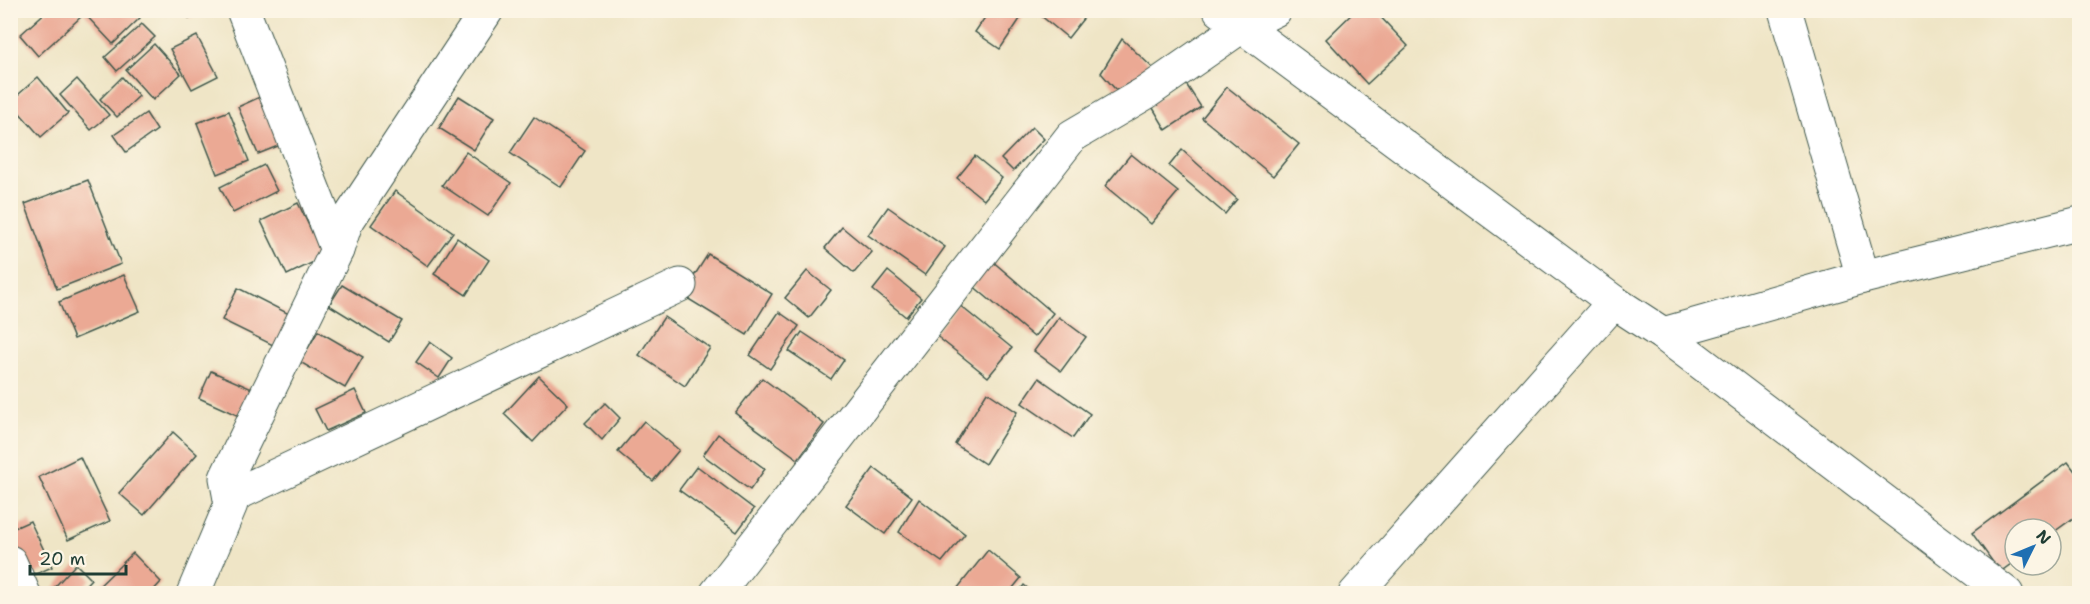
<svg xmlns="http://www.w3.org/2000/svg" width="2090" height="604" font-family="'Shantell Sans',sans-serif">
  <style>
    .building { fill: #eba994 }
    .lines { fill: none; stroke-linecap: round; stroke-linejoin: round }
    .minor-casing { stroke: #3e564a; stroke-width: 35 }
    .minor { stroke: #fff; stroke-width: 33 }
  </style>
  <rect width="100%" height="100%" fill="#fcf5e5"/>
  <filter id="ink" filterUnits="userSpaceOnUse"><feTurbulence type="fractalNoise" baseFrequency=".0167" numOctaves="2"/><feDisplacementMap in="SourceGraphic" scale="12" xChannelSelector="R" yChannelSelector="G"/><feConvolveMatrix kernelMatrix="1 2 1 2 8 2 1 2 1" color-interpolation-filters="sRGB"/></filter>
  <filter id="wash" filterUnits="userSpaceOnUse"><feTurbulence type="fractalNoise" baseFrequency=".008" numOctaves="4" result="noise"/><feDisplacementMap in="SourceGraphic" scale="24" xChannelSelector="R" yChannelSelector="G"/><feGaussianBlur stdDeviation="1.35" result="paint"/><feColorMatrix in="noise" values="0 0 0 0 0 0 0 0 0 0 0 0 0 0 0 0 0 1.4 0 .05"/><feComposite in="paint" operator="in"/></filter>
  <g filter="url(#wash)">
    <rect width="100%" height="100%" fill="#efe5c6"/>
    <g id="blocks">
      <!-- building -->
      <g class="building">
        <polygon points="48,10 77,10 82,16 38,56 20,35"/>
        <polygon points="81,10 133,10 140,18 113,44"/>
        <polygon points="186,10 208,10 208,11 189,18"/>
        <polygon points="990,10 1021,10 1024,13 1000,49 975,32"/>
        <polygon points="1034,10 1090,10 1068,38"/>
        <polygon points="1356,10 1374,10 1408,46 1367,84 1326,39"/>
        <polygon points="142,24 155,37 117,71 105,57"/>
        <polygon points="197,36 218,76 192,89 170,49"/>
        <polygon points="1122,39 1155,70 1116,90 1101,73"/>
        <polygon points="154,44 181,74 153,100 126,70"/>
        <polygon points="38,77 68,113 41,137 10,102"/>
        <polygon points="122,77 139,96 117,117 100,99"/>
        <polygon points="77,79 109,115 91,130 60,95"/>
        <polygon points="1186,84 1201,107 1166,130 1150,103"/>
        <polygon points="1227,87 1299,144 1273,176 1202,118"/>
        <polygon points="262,96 283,144 258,154 238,107"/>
        <polygon points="459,96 494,118 474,150 439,128"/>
        <polygon points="229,111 249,161 217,174 197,123"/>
        <polygon points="146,113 157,130 126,152 114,135"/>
        <polygon points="534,117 585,151 561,187 510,153"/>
        <polygon points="1032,127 1044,139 1013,171 1001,159"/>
        <polygon points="1182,150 1237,199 1225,214 1169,166"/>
        <polygon points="466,152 511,183 488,216 442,185"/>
        <polygon points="1131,154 1178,192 1151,224 1105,186"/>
        <polygon points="975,156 1002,178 984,200 957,178"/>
        <polygon points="264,165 277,191 233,213 220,187"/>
        <polygon points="88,180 121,264 57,289 25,204"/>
        <polygon points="395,191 453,232 428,266 371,225"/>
        <polygon points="298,203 324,257 287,275 261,221"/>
        <polygon points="888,207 945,247 925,275 868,235"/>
        <polygon points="842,227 872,252 854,273 825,248"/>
        <polygon points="457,238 489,260 466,295 434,274"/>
        <polygon points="708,254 772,294 747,335 682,295"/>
        <polygon points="991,260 1053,313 1034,337 972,285"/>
        <polygon points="807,271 831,290 809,318 785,298"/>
        <polygon points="888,271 921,298 906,317 873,290"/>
        <polygon points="124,275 140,311 74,339 59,302"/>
        <polygon points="342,285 402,321 389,342 329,305"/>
        <polygon points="238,288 295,317 279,348 222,320"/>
        <polygon points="958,304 1012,348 988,377 934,334"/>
        <polygon points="779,312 799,326 770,369 750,355"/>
        <polygon points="664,317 710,348 685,386 639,355"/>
        <polygon points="1059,317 1086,337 1061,371 1034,351"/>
        <polygon points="318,331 363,357 345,388 300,362"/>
        <polygon points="802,332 844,360 831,379 789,351"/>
        <polygon points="430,342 452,358 439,378 416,362"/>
        <polygon points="211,371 252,389 239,416 199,398"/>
        <polygon points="539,376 568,404 533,442 504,414"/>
        <polygon points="762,378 824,424 798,459 735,413"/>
        <polygon points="1039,378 1090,414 1073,438 1022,403"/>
        <polygon points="355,390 366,413 326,431 315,409"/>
        <polygon points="987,392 1017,412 985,464 955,444"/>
        <polygon points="605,403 620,418 602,440 585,423"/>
        <polygon points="644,421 679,450 653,481 618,452"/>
        <polygon points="173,432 197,454 144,515 119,493"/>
        <polygon points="718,434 765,469 750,490 703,455"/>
        <polygon points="80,457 110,521 68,540 39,477"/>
        <polygon points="2068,462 2080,478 2080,513 2051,534 2051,529 2015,529 2015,561 2000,572 1972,533"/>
        <polygon points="697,466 754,509 737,532 679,490"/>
        <polygon points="874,468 912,497 885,534 846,505"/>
        <polygon points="919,499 965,534 942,562 899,532"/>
        <polygon points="30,521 52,567 27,578 10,543 10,530"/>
        <polygon points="988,550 1021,578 1008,594 953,594"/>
        <polygon points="133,553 161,582 150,594 91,594"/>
        <polygon points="76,564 91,579 77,594 48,594"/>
        <polygon points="1024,585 1034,594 1017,594"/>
      </g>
    </g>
  </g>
  <g filter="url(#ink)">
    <use href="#blocks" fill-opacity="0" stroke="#3e564a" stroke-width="1.5"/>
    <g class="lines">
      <defs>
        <g id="minor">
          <polyline points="243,10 337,250"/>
          <polyline points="1220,10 1614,302 1663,334 2007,594"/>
          <polyline points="1785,10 1863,277"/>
          <polyline points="1663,334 1863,277 2080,223"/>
          <polyline points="230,497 680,285"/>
          <polyline points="10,562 24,594"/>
          <polyline points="193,594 231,504 226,478 337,250 346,223 487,10"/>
          <polyline points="716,594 1072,136 1147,92 1242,26 1275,10"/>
          <polyline points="1355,594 1614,302"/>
        </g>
      </defs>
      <!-- minor casing -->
      <use href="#minor" class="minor-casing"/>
      <!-- minor -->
      <use href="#minor" class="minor"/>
    </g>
  </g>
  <!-- margin -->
  <rect width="2090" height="604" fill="none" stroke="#fcf5e5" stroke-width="36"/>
  <!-- north arrow -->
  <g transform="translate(2033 547) rotate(47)"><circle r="28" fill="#fcf5e5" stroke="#a4ab9e" stroke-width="1.5"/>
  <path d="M0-4.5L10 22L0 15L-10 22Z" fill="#1f6fb2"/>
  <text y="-9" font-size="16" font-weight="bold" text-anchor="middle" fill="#1f3d34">N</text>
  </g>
  <!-- scale -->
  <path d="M30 565v9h96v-9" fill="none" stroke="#1f3d34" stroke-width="3"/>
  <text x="39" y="565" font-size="18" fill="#1f3d34" stroke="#fcf5e5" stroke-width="4.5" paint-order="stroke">20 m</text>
</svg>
